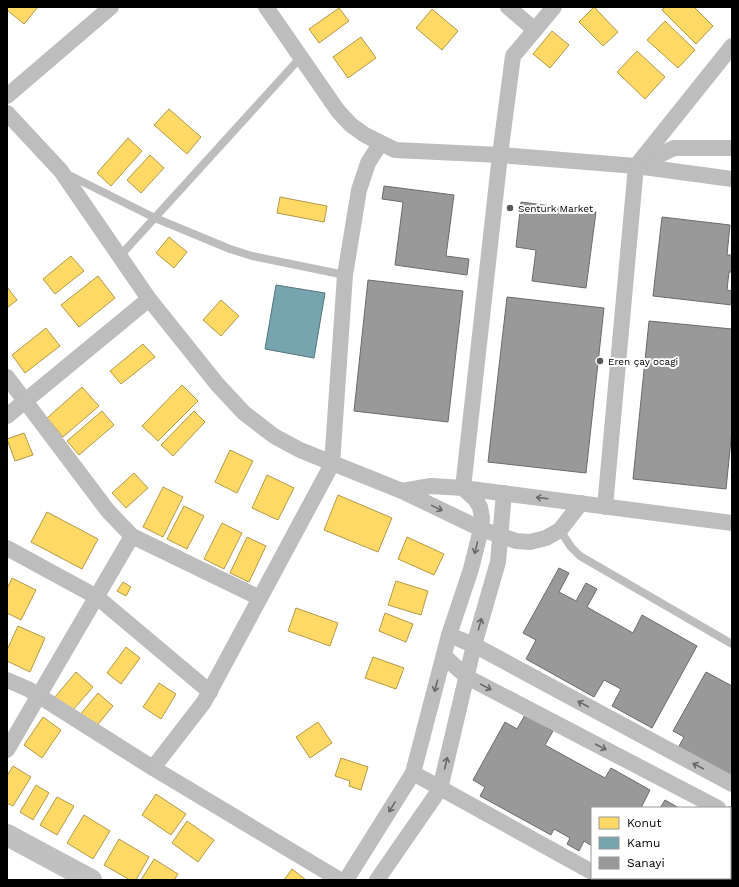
<svg xmlns="http://www.w3.org/2000/svg" width="739" height="887" font-family="'Work Sans',sans-serif">
  <style>
    .homes { fill: #ffd966; stroke: #b29847 }
    .public { fill: #76a5af; stroke: #53747a }
    .industry { fill: #999; stroke: #6b6b6b }
    .lines { fill: none; stroke-linecap: round; stroke-linejoin: round }
    .lane { stroke: #bdbdbd; stroke-width: 8 }
    .street { stroke: #bdbdbd; stroke-width: 16 }
    .secondary { stroke: #c0c0c0; stroke-width: 22 }
    .oneway { stroke: #686868 }
    .poi-dot { fill: #595959; stroke: #fff; stroke-width: 1.5 }
    .labels { text-anchor: middle; stroke-width: 4; stroke-linejoin: round; paint-order: stroke }
    .poi-label { font-size: 10px; fill: #000; stroke: #fff; text-anchor: start }
  </style>
  <rect width="100%" height="100%" fill="#fff"/>
  <!-- homes -->
  <g class="homes">
    <polygon points="7,7 38,7 24,24 7,10"/>
    <polygon points="594,7 618,32 603,46 579,22"/>
    <polygon points="665,7 694,7 713,26 696,44 662,10"/>
    <polygon points="339,8 349,21 319,43 309,29"/>
    <polygon points="432,9 458,31 442,50 416,28"/>
    <polygon points="665,21 695,50 678,68 647,40"/>
    <polygon points="552,31 569,45 550,68 533,54"/>
    <polygon points="361,37 376,58 348,78 333,57"/>
    <polygon points="637,51 665,77 645,99 617,72"/>
    <polygon points="169,109 201,137 187,154 154,125"/>
    <polygon points="128,138 142,151 111,186 97,173"/>
    <polygon points="150,155 164,168 141,193 127,180"/>
    <polygon points="280,197 327,206 324,222 277,213"/>
    <polygon points="169,237 187,252 174,268 156,253"/>
    <polygon points="71,256 84,271 55,294 43,279"/>
    <polygon points="98,276 115,298 79,327 61,305"/>
    <polygon points="7,287 17,300 7,308"/>
    <polygon points="221,300 239,316 221,336 203,320"/>
    <polygon points="46,328 60,346 25,373 12,355"/>
    <polygon points="143,344 155,357 121,384 110,371"/>
    <polygon points="182,385 198,401 158,441 142,426"/>
    <polygon points="82,387 99,406 63,437 47,418"/>
    <polygon points="102,411 114,425 79,455 67,441"/>
    <polygon points="194,411 205,422 173,456 161,445"/>
    <polygon points="24,433 33,455 15,461 7,439"/>
    <polygon points="230,450 253,461 237,493 215,482"/>
    <polygon points="134,473 148,488 126,508 112,493"/>
    <polygon points="267,475 294,488 278,520 252,508"/>
    <polygon points="163,487 183,497 163,537 143,527"/>
    <polygon points="338,495 392,518 378,552 324,530"/>
    <polygon points="184,506 204,516 187,549 167,539"/>
    <polygon points="47,512 98,539 82,569 31,542"/>
    <polygon points="222,523 242,533 224,569 204,559"/>
    <polygon points="247,537 266,546 249,582 230,573"/>
    <polygon points="407,537 444,554 434,575 398,559"/>
    <polygon points="12,578 36,590 21,620 7,613 7,589"/>
    <polygon points="396,581 428,591 421,615 388,605"/>
    <polygon points="123,582 131,587 126,596 117,591"/>
    <polygon points="296,608 338,623 330,646 288,631"/>
    <polygon points="385,613 413,624 406,642 379,631"/>
    <polygon points="18,626 45,638 30,672 7,661 7,650"/>
    <polygon points="126,647 140,658 121,684 107,673"/>
    <polygon points="373,657 404,668 396,689 365,678"/>
    <polygon points="76,672 93,687 72,711 55,697"/>
    <polygon points="159,683 176,694 161,719 143,707"/>
    <polygon points="98,693 113,706 94,729 79,716"/>
    <polygon points="43,717 61,730 42,758 24,745"/>
    <polygon points="318,722 332,743 310,758 296,737"/>
    <polygon points="341,758 368,767 361,790 349,786 350,781 335,776"/>
    <polygon points="13,766 31,777 13,806 7,803 7,776"/>
    <polygon points="36,785 49,793 33,820 20,812"/>
    <polygon points="156,794 186,814 171,835 142,815"/>
    <polygon points="57,797 74,806 57,835 40,825"/>
    <polygon points="84,815 110,831 93,859 67,843"/>
    <polygon points="187,821 214,840 198,862 172,843"/>
    <polygon points="119,839 149,857 136,880 130,880 104,865"/>
    <polygon points="154,859 178,874 174,880 141,880"/>
    <polygon points="292,869 306,880 284,880"/>
  </g>
  <!-- public -->
  <polygon class="public" points="276,285 325,293 314,358 265,349"/>
  <!-- industry -->
  <g class="industry">
    <polygon points="384,186 454,195 446,256 469,259 467,275 395,265 403,202 382,199"/>
    <polygon points="521,202 596,212 586,288 532,281 536,250 516,247"/>
    <polygon points="662,217 730,225 727,255 732,255 732,272 729,272 727,290 732,291 732,305 653,296"/>
    <polygon points="368,280 463,291 448,422 354,411"/>
    <polygon points="507,297 604,308 586,473 488,462"/>
    <polygon points="649,321 732,329 732,430 726,489 633,479"/>
    <polygon points="559,568 569,573 559,592 576,601 586,583 597,589 587,607 633,633 642,615 697,646 652,728 612,706 621,689 604,680 594,697 526,659 536,640 523,633"/>
    <polygon points="706,672 732,686 732,778 678,748 684,737 673,731"/>
    <polygon points="525,715 553,731 545,745 605,778 611,768 650,790 641,808 592,808 592,846 584,841 579,851 567,844 570,838 554,829 551,835 480,796 485,787 473,780 505,722 517,729"/>
    <polygon points="665,800 679,808 660,808"/>
    <polygon points="730,837 732,838 732,880 670,880 667,878 730,878"/>
    <polygon points="626,878 655,878 654,880 629,880"/>
  </g>
  <g class="lines">
    <!-- lane -->
    <g class="lane">
      <polyline points="67,174 155,218 230,249 252,256 345,275"/>
      <polyline points="120,256 301,57"/>
      <polyline points="560,530 571,547 580,556 732,644"/>
    </g>
    <!-- street -->
    <g class="street">
      <polyline points="266,7 338,111 351,125 365,135 395,150 500,155 636,166 732,179"/>
      <polyline points="508,7 535,30"/>
      <polyline points="7,96 111,7"/>
      <polyline points="7,113 61,171 149,299 217,384 244,413 274,436 300,450 402,491 481,529 516,541 530,542 546,538 560,530 581,503"/>
      <polyline points="641,164 674,148 732,148"/>
      <polyline points="636,166 732,46"/>
      <polyline points="7,377 108,511 132,536 260,598"/>
      <polyline points="7,416 149,299"/>
      <polyline points="402,491 431,486 463,488 732,523"/>
      <polyline points="605,507 636,166"/>
      <polyline points="7,548 97,597 210,692"/>
      <polyline points="449,635 474,645 732,784"/>
      <polyline points="444,656 467,677 718,808"/>
      <polyline points="7,680 28,689 153,768 340,880"/>
      <polyline points="7,750 132,536"/>
      <polyline points="153,768 204,702 332,464 345,275 359,190 368,163 380,144"/>
      <polyline points="413,773 592,872"/>
      <polyline points="730,814 732,815"/>
      <polyline points="603,878 606,880"/>
      <polyline points="346,880 413,773 449,635 471,569 481,529 482,518 480,507 475,499 463,488 500,155 513,56 554,7"/>
      <polyline points="377,880 440,789 474,645 498,562 504,493"/>
    </g>
    <!-- secondary -->
    <polyline class="secondary" points="7,835 91,880"/>
  </g>
  <!-- one-way arrows -->
  <defs><path id="oneway-shaft" d="M-6 0H5M1.5-3L5.5 0L1.5 3" fill="none" stroke-width="1.6" stroke-linecap="round" stroke-linejoin="round"/></defs>
  <g class="oneway">
    <use href="#oneway-shaft" transform="translate(542 498) rotate(-173)"/>
    <use href="#oneway-shaft" transform="translate(437 508) rotate(26)"/>
    <use href="#oneway-shaft" transform="translate(476 548) rotate(104)"/>
    <use href="#oneway-shaft" transform="translate(480 624) rotate(-74)"/>
    <use href="#oneway-shaft" transform="translate(436 686) rotate(105)"/>
    <use href="#oneway-shaft" transform="translate(486 687) rotate(28)"/>
    <use href="#oneway-shaft" transform="translate(583 704) rotate(-152)"/>
    <use href="#oneway-shaft" transform="translate(601 747) rotate(28)"/>
    <use href="#oneway-shaft" transform="translate(446 763) rotate(-77)"/>
    <use href="#oneway-shaft" transform="translate(698 766) rotate(-152)"/>
    <use href="#oneway-shaft" transform="translate(392 807) rotate(122)"/>
  </g>
  <!-- markers -->
  <g class="poi-dot">
    <circle cx="510" cy="208" r="4"/>
    <circle cx="600" cy="361" r="4"/>
  </g>
  <g class="labels">
    <!-- poi labels -->
    <g class="poi-label">
      <text x="518" y="212">Senturk Market</text>
      <text x="608" y="365">Eren çay ocagi</text>
    </g>
  </g>
  <!-- border -->
  <rect width="739" height="887" fill="none" stroke="#000000" stroke-width="16"/>
  <!-- legend -->
  <rect x="591" y="807" width="140" height="72" fill="#ffffff" stroke="#999999"/>
  <rect x="599" y="817" width="20" height="12" fill="#ffd966" stroke="#999999"/>
  <text x="627" y="827" font-size="12" fill="#000000">Konut</text>
  <rect x="599" y="837" width="20" height="12" fill="#76a5af" stroke="#999999"/>
  <text x="627" y="847" font-size="12" fill="#000000">Kamu</text>
  <rect x="599" y="857" width="20" height="12" fill="#999999" stroke="#999999"/>
  <text x="627" y="867" font-size="12" fill="#000000">Sanayi</text>
</svg>
